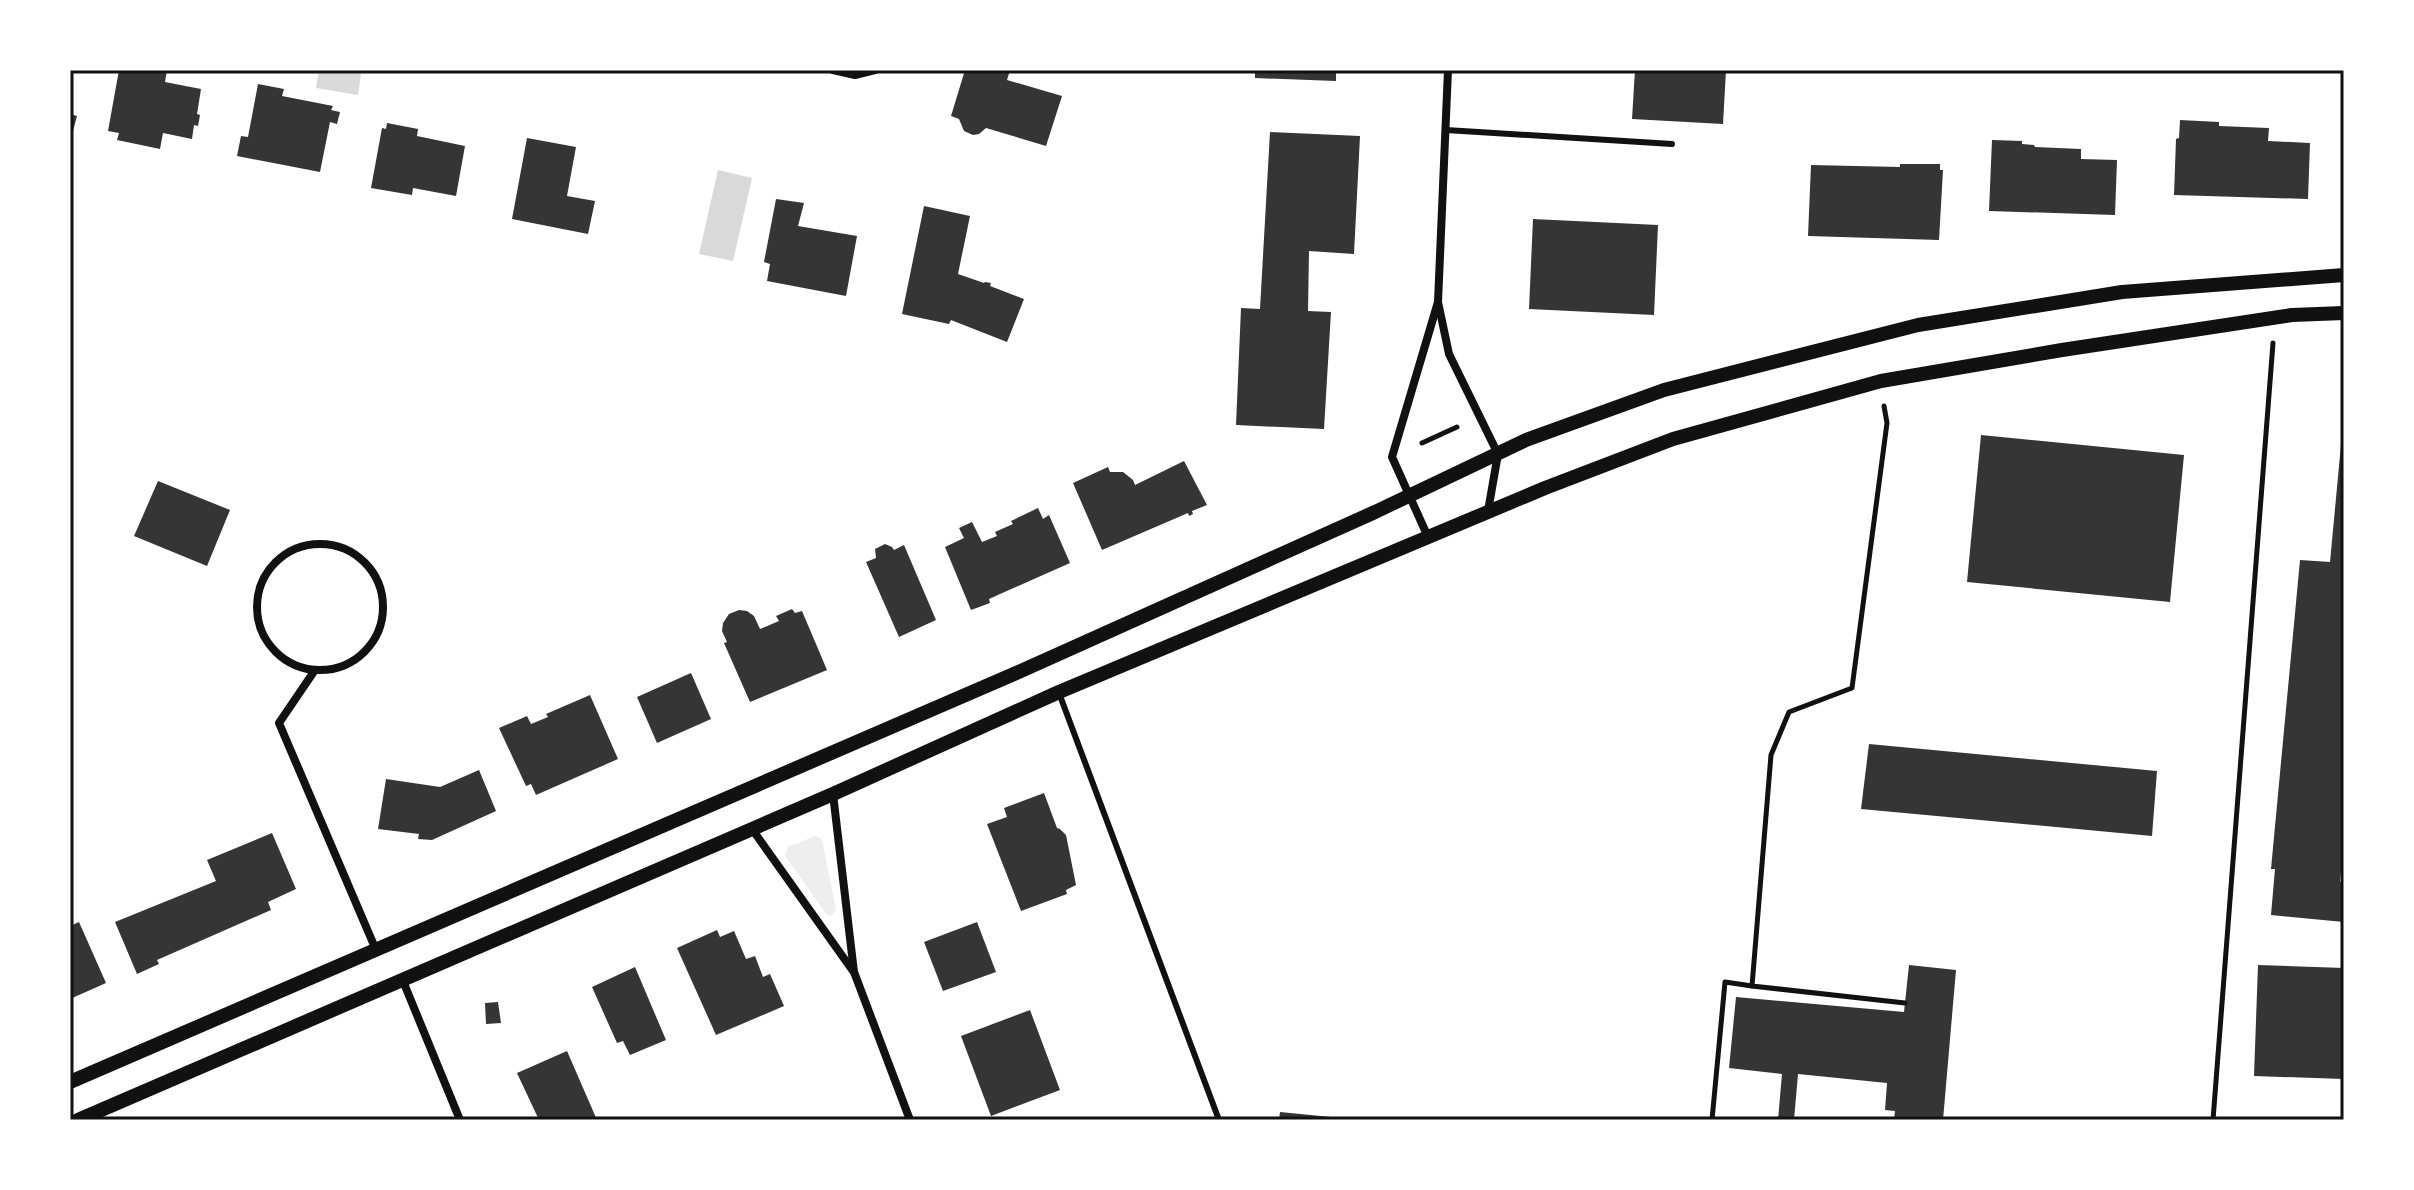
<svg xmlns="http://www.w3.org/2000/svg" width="2414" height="1190" font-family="Barlow,sans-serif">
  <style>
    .green { fill: #eee }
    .water { fill: #d9d9d9 }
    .building { fill: #353535 }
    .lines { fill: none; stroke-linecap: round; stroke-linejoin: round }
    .path { stroke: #111; stroke-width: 5 }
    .service { stroke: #111; stroke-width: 6 }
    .minor { stroke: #111; stroke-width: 8 }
    .tertiary { stroke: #111; stroke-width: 14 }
    .neatline { fill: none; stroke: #111; stroke-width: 3 }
  </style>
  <rect width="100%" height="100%" fill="#fff"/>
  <!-- green -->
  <polygon class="green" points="815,836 822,839 836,910 831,916 827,915 785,856 788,847"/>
  <!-- water -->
  <g class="water">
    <polygon points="319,70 361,73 358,95 316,88"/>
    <polygon points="718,170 752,178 733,261 699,254"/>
  </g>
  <!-- building -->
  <g class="building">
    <polygon points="119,70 167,70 165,82 201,89 197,114 200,115 198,126 194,125 192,139 163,133 160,149 117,140 119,133 108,131"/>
    <polygon points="965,70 1010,70 1007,80 1062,96 1046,146 986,128 979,134 973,135 964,131 959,119 951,116"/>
    <polygon points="1255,70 1336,70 1336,81 1255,78"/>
    <polygon points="1635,70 1726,70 1723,124 1632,119"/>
    <polygon points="258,84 284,89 282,96 333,106 331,110 340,112 337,124 330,122 320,172 237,156 241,136 248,137"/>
    <polygon points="70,114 77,116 73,131 70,130"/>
    <polygon points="2180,120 2219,122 2219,126 2269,128 2268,141 2310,143 2308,199 2174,195 2176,139 2179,138"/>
    <polygon points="387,123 418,129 417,136 465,146 456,196 413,188 412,195 371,188 382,128 386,129"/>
    <polygon points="1270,132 1360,136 1354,254 1309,251 1308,311 1331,312 1324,429 1236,425 1241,308 1260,309"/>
    <polygon points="527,138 576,147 567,196 595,201 588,234 512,219"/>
    <polygon points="1992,140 2022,141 2022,144 2034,145 2035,147 2081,149 2081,159 2117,160 2115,215 1989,211"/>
    <polygon points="1900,164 1940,164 1940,170 1943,170 1939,240 1808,236 1811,165 1900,167"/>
    <polygon points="776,199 804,203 798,226 857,236 846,296 767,281 770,264 764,262"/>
    <polygon points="924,206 970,216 958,274 984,283 985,282 991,283 990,286 1024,299 1007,342 951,320 949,324 902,314"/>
    <polygon points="1533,219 1658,225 1654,315 1529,309"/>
    <polygon points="2342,434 2344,434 2344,839 2340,882 2344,882 2344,922 2271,915 2275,869 2271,869 2300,560 2330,562"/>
    <polygon points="1981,435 2184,455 2170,602 1967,582"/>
    <polygon points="1184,461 1207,505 1192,511 1193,514 1189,516 1188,513 1102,550 1073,483 1108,467 1110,472 1123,472 1133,480 1135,485"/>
    <polygon points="158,481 230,510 207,566 134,536"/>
    <polygon points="1038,508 1043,519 1049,515 1070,563 989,599 990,603 971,610 945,547 964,538 959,528 972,522 982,542 997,536 995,532 1013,524 1011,521"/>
    <polygon points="885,544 892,547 894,550 904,545 936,620 899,637 866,562 876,558 875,549"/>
    <polygon points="792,609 795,613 802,611 827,670 750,702 724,643 727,642 722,631 723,623 729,614 739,610 747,611 754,616 760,629 779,621 776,616"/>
    <polygon points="691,673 711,719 657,743 637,697"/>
    <polygon points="590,695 618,759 536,795 531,784 526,786 499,728 527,716 531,724 548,717 546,714"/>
    <polygon points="1869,744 2157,771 2152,836 1861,809"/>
    <polygon points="479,770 496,811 432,840 418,839 419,834 378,829 386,779 440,787"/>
    <polygon points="1044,793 1057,828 1060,829 1066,835 1076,885 1066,890 1067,894 1021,911 987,824 1007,817 1004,808"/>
    <polygon points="272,833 296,889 268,902 271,910 157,960 159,964 137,974 115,922 216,881 207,860"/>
    <polygon points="79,922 106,983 70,999 70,926"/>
    <polygon points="977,922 996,972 943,991 924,942"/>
    <polygon points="717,930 720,937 734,931 746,959 755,956 763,977 770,974 784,1006 716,1035 677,948"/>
    <polygon points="1909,965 1956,970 1943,1120 1894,1120 1895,1111 1885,1110 1887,1083 1798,1074 1794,1120 1778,1120 1782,1074 1729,1068 1736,997 1904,1012"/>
    <polygon points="2258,965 2344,968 2344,1079 2254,1076"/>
    <polygon points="635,967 666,1040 630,1055 623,1041 617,1043 592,987"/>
    <polygon points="498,1002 501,1023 486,1024 485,1003"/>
    <polygon points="1030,1010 1060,1090 991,1116 961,1036"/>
    <polygon points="567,1051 597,1120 539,1120 517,1073"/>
    <polygon points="1280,1112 1341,1118 1341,1120 1279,1120"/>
  </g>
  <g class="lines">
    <!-- path -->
    <g class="path">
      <polyline points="1884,406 1887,423 1852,688 1789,712 1771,755 1752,986 1905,1003"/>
      <polyline points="1422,443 1457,427"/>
      <polyline points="1712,1120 1725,982 1752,986"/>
      <polyline points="2213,1120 2273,343"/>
    </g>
    <!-- service -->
    <g class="service">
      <polyline points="1446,130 1672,144"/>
      <polyline points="1059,693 1219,1120"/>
    </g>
    <!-- minor -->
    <g class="minor">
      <polyline points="833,70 855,75 875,70"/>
      <polyline points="1438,302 1449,354 1498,454 1488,511"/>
      <polyline points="1428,537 1392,457 1438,302 1448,70"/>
      <circle cx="320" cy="607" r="63"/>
      <polyline points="315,670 279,723 376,950"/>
      <polyline points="833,794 854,972 910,1120"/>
      <polyline points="752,829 853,971"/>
      <polyline points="403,981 460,1120"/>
    </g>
    <!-- tertiary -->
    <g class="tertiary">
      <polyline points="70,1082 1014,674 1375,512 1526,440 1664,390 1918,325 2122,292 2344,275"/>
      <polyline points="78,1120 833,794 1059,692 1545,488 1673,439 1881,381 2062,350 2292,315 2344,313"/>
    </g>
  </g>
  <!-- border -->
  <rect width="2414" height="1190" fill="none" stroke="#ffffff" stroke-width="144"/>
  <rect x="72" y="72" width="2270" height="1046" class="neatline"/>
</svg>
